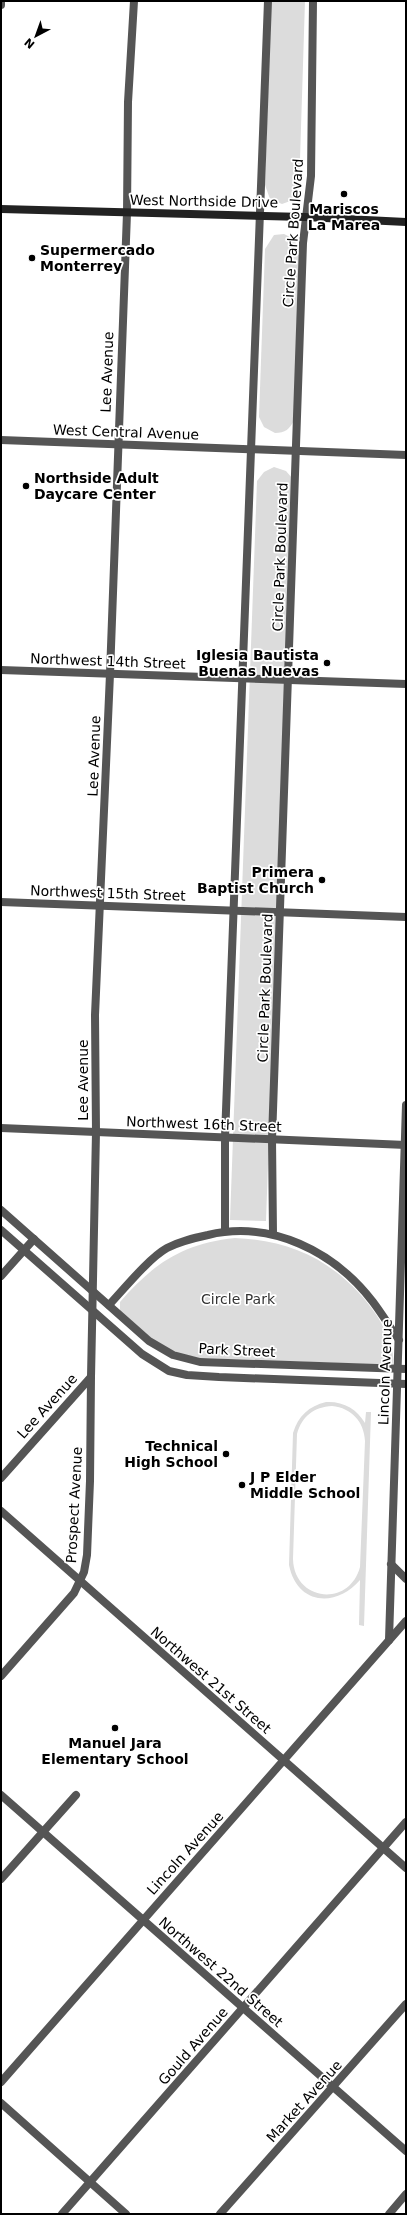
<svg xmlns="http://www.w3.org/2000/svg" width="407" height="2215" font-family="'DejaVu Sans',sans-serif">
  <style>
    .green { fill: #dcdcdc; fill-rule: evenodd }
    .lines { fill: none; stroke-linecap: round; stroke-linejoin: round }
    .minor { stroke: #555; stroke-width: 8 }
    .tertiary { stroke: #555; stroke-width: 8 }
    .secondary { stroke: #222; stroke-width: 8 }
    .poi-dot { fill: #000; stroke: #fff; stroke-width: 1.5 }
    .labels { text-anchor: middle; stroke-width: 3.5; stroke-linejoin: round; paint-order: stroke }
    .street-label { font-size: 14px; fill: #000; stroke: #fff }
    .poi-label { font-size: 14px; font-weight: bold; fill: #000; stroke: #fff; text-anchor: start }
    .park-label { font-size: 14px; fill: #333; stroke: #fff }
  </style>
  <rect width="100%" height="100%" fill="#fff"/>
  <!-- green -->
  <g class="green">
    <polygon points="271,1 305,1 299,191 293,200 282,204 270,199 265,185"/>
    <path d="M 284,234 L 294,239 L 299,250 L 294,420 C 290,429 285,433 275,433 L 264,427 L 259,417 L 265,249 L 274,235 Z"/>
    <polygon points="274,467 286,471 292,478 266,1221 230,1220 257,481 264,472"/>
    <path d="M 235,1238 C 284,1240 325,1256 359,1293 C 370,1305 381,1319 387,1336 C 390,1344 396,1357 392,1365 L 199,1358 L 173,1352 L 156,1342 L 120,1311 L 120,1302 C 154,1263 182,1244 235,1238 Z"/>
    <path d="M 326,1402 C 343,1401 357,1409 365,1423 L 366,1412 L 371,1412 L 364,1626 L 359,1625 L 360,1580 C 336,1608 297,1605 289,1565 L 293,1433 C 298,1416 309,1406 326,1402 ZM 332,1406 C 352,1408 364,1422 365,1441 L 360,1567 C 349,1608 294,1601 293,1559 L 297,1434 C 302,1416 314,1407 332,1406 Z"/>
  </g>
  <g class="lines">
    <!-- minor -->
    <g class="minor">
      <polyline points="1,5 1,1"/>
      <polyline points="1,670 406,684"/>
      <polyline points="1,902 406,917"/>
      <polyline points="1,1128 406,1145"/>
      <polyline points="1,1210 149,1341 173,1355 200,1362 406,1369"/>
      <polyline points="1,1230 142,1354 169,1371 187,1375 219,1377 406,1384"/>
      <polyline points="225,1231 225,1137 268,1"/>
      <polyline points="273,1234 272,1139 303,243 311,176 313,1"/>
      <polyline points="1,1276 34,1239"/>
      <path d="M 109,1305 C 124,1289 149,1258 167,1248 C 180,1241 194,1238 208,1235 C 271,1220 334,1251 373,1302 C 382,1314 390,1327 399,1340"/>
      <polyline points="1,1478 91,1377 96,1132 95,1015 110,674 127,213 128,102 134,1"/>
      <polyline points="391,1564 406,1579"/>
      <polyline points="389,1640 406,1105"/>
      <polyline points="1,1676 74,1593 84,1572 87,1555 90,1481 91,1377"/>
      <polyline points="1,1795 406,2151"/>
      <polyline points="1,1879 76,1795"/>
      <polyline points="1,2082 406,1621"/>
      <polyline points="1,2103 126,2214"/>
      <polyline points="62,2214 406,1822"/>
      <polyline points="220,2214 406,2004"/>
      <polyline points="389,2214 406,2194"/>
    </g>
    <!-- tertiary -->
    <g class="tertiary">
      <polyline points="1,440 406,455"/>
      <polyline points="1,1511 406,1868"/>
    </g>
    <!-- secondary -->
    <polyline class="secondary" points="1,209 305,217 406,222"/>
  </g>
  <!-- markers -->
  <g class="poi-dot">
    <circle cx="344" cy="194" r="4"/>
    <circle cx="32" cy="258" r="4"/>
    <circle cx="26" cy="486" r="4"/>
    <circle cx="327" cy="663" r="4"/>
    <circle cx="322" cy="880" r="4"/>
    <circle cx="226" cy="1454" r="4"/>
    <circle cx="242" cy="1485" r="4"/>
    <circle cx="115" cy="1728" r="4"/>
  </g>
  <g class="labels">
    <!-- street labels -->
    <g class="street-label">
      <text transform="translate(204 201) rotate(1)" y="5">West Northside Drive</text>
      <text transform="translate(293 233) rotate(-86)" y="5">Circle Park Boulevard</text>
      <text transform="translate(107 372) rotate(-88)" y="5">Lee Avenue</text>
      <text transform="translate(126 432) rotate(2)" y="5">West Central Avenue</text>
      <text transform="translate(280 557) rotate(-88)" y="5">Circle Park Boulevard</text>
      <text transform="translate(108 661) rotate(2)" y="5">Northwest 14th Street</text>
      <text transform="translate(94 756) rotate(-88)" y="5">Lee Avenue</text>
      <text transform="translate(108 893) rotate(2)" y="5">Northwest 15th Street</text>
      <text transform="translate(265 988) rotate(-88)" y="5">Circle Park Boulevard</text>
      <text transform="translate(83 1080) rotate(-90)" y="5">Lee Avenue</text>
      <text transform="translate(204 1124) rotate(2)" y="5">Northwest 16th Street</text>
      <text transform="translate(237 1350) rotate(3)" y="5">Park Street</text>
      <text transform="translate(385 1372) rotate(-88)" y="5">Lincoln Avenue</text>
      <text transform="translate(47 1406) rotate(-48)" y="5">Lee Avenue</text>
      <text transform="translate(74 1505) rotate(-87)" y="5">Prospect Avenue</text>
      <text transform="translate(211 1680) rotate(41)" y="5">Northwest 21st Street</text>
      <text transform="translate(185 1853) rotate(-48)" y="5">Lincoln Avenue</text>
      <text transform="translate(221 1972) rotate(41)" y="5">Northwest 22nd Street</text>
      <text transform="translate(193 2046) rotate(-49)" y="5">Gould Avenue</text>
      <text transform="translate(304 2101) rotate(-48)" y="5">Market Avenue</text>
    </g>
    <!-- poi labels -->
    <g class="poi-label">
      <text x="344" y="214" text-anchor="middle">Mariscos<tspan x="344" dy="16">La Marea</tspan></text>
      <text x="40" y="255">Supermercado<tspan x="40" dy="16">Monterrey</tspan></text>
      <text x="34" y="483">Northside Adult<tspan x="34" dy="16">Daycare Center</tspan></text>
      <text x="319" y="660" text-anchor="end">Iglesia Bautista<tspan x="319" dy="16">Buenas Nuevas</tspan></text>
      <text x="314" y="877" text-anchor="end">Primera<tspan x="314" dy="16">Baptist Church</tspan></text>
      <text x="218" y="1451" text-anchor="end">Technical<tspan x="218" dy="16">High School</tspan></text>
      <text x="250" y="1482">J P Elder<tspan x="250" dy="16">Middle School</tspan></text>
      <text x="115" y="1748" text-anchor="middle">Manuel Jara<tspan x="115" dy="16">Elementary School</tspan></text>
    </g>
    <!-- park labels -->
    <g class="park-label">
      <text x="238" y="1304">Circle Park</text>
    </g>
  </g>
  <!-- border -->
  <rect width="407" height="2215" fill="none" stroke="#000000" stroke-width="4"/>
  <!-- north arrow -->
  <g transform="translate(36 36) rotate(221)" stroke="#ffffff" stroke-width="3" paint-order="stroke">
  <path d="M0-3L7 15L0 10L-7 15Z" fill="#000000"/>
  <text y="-6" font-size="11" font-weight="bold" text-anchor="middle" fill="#000000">N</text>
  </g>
</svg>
